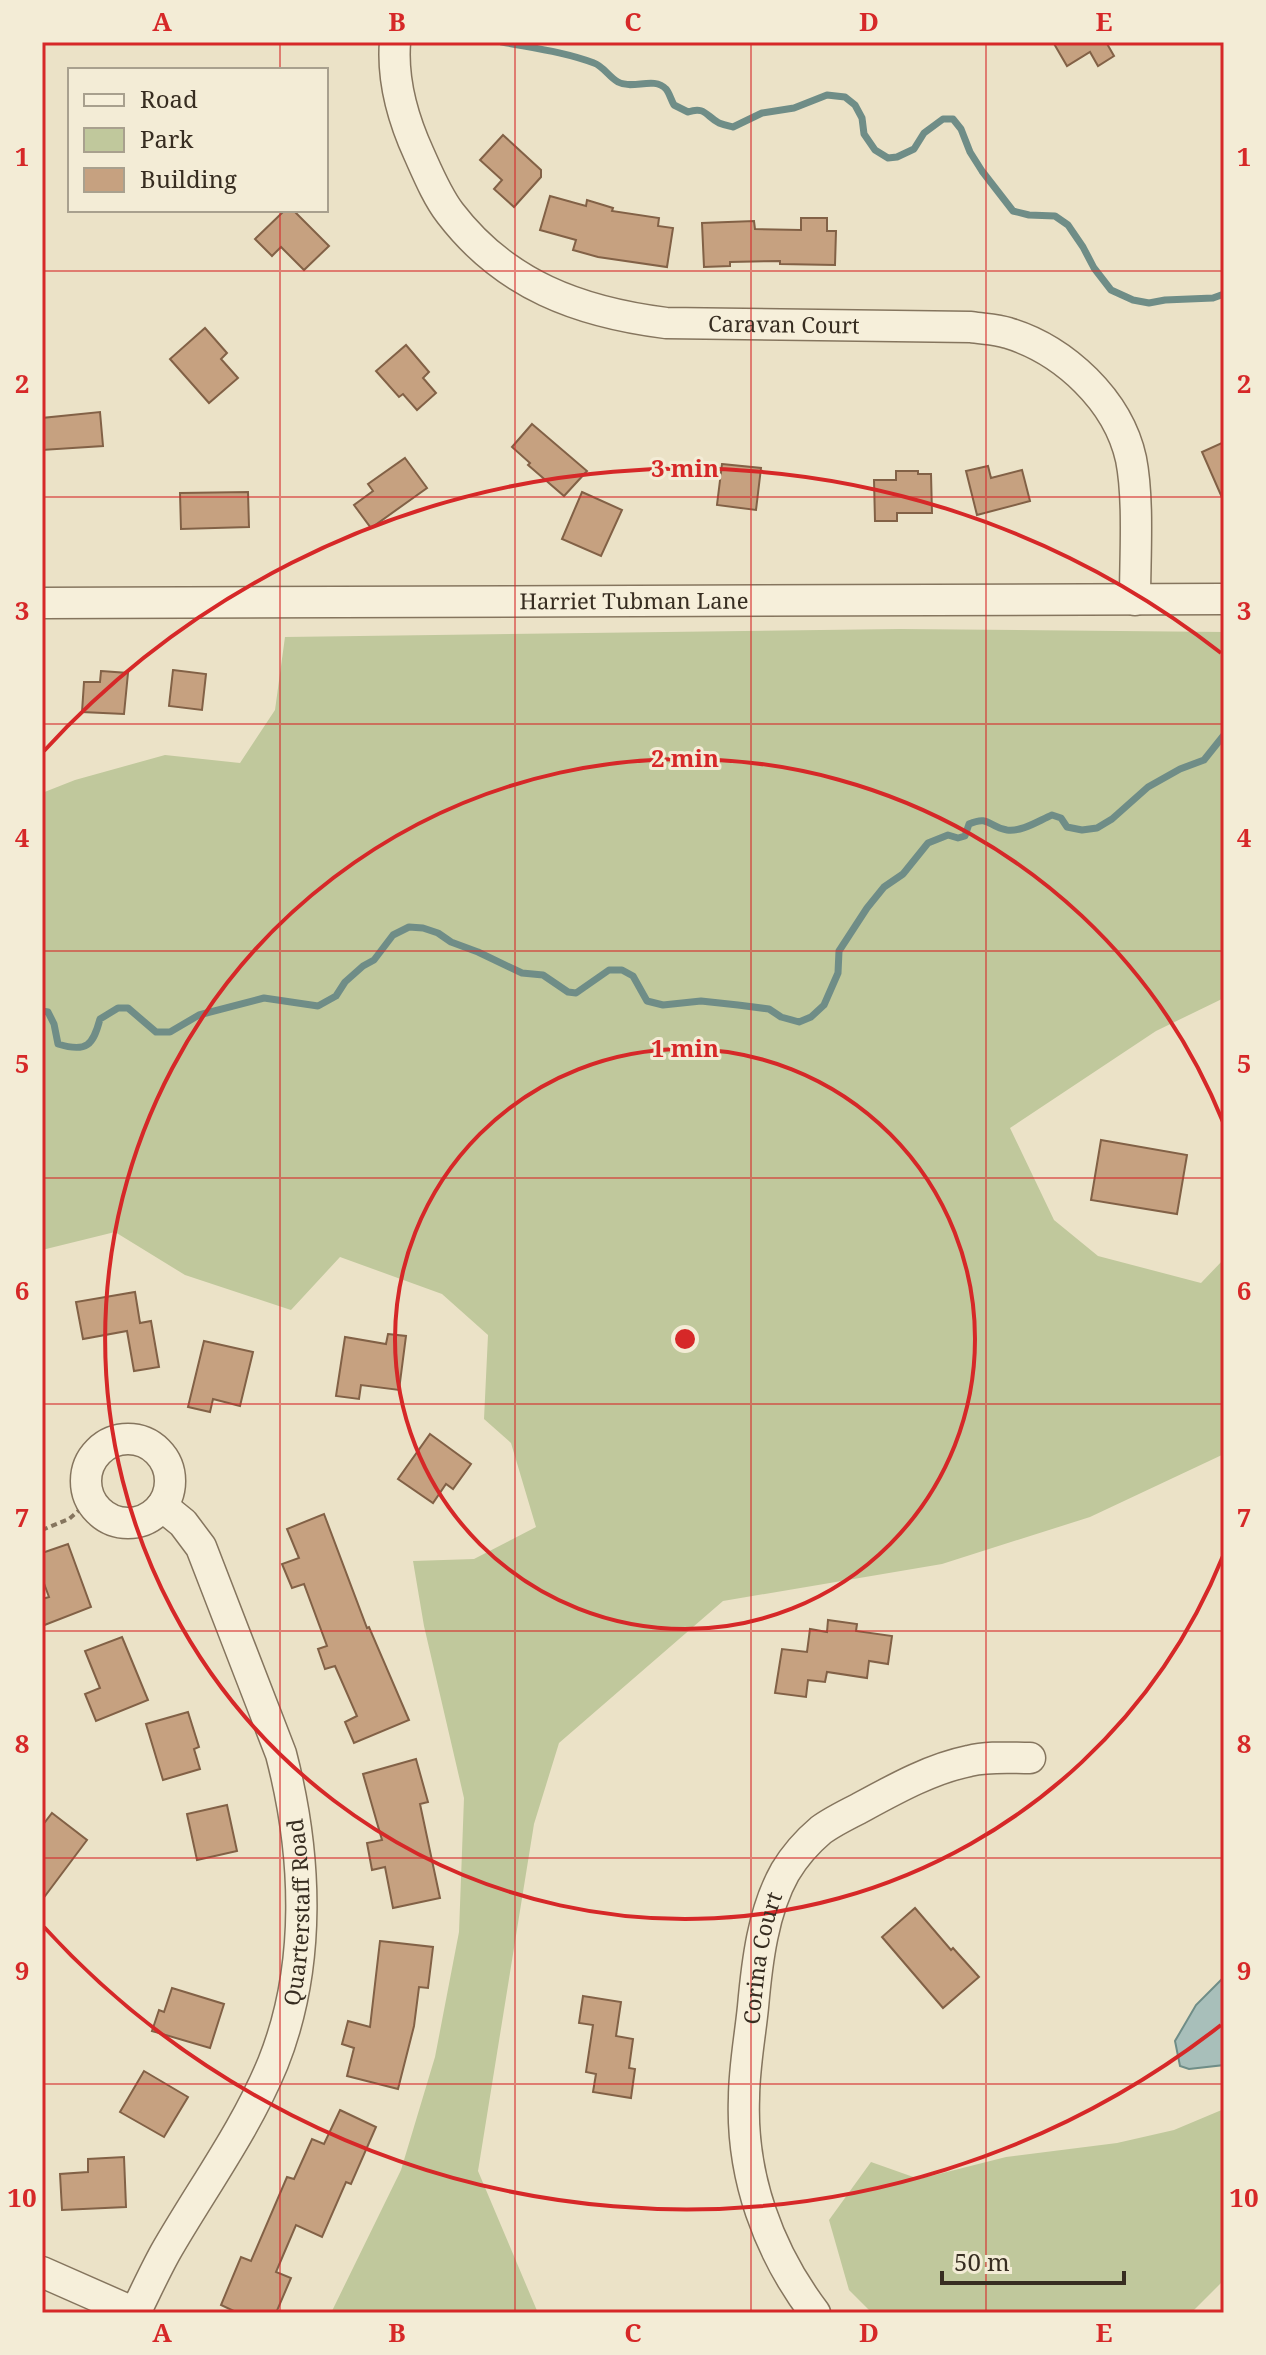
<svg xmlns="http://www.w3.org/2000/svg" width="1266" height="2355" font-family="'Noto Serif',serif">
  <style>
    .green { fill: #c0c89c }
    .water { fill: #a8bfba; stroke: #6f8d87; stroke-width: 2 }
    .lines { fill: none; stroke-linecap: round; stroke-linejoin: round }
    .stream { stroke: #6f8d87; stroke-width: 7 }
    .building { fill: #c6a180; stroke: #826146; stroke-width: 2 }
    .minor-casing { stroke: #85755e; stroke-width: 33 }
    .path { stroke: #85755e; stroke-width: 4; stroke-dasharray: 6 4; stroke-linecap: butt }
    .minor { stroke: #f6efda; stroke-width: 30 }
    .grid { fill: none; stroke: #d62828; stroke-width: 2; stroke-opacity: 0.55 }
    .ring { fill: none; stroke: #d62828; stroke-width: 4 }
    .labels { text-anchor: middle; stroke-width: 6; stroke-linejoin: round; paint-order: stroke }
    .street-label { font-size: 22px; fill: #372d21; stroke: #f3ecd6 }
    .centre { fill: #d62828; stroke: #f3ecd6; stroke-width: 4 }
    .ring-label { font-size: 24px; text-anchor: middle; font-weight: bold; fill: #d62828; stroke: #f3ecd6; stroke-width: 6; stroke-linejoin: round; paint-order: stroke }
    .neatline { fill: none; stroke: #d62828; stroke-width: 3 }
    .grid-label { font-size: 26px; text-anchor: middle; font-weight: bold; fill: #d62828 }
  </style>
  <rect width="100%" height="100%" fill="#ebe2c7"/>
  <!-- green -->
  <g class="green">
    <polygon points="900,629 1224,632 1224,998 1156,1031 1010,1128 1054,1220 1098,1256 1201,1283 1224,1259 1224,1454 1090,1517 942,1564 723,1601 559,1743 534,1824 478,2171 538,2313 331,2313 401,2170 435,2057 459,1932 464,1798 424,1626 413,1561 474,1559 536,1527 511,1443 484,1419 488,1335 442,1294 340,1257 291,1310 185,1275 115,1232 42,1250 42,793 75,780 165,755 240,763 275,710 285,637"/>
    <polygon points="1224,2109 1224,2280 1191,2313 872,2313 849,2290 829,2220 871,2162 919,2179 1006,2157 1117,2143 1174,2130"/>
  </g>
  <!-- water -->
  <polygon class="water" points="1224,1977 1224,2065 1189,2069 1180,2066 1175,2041 1196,2005"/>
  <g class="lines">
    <!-- stream -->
    <g class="stream">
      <path d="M 502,42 C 533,48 565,52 594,63 C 603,66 609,77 618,82 C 633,90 654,76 666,89 C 669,92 671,100 674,105 L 688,112 C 705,106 706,116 719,123 C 724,125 729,126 733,127 L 762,113 L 794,108 L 827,95 L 845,97 L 855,105 L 862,118 L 864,134 L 875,150 L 888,158 L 897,157 L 914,149 L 924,133 L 943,119 L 953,119 L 961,129 L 970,152 L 982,171 L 1013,211 L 1029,215 L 1055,216 L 1068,225 L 1083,247 L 1094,268 L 1111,290 L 1133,300 L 1149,303 L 1165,300 L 1213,298 L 1224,294"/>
      <path d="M 42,1011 L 48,1012 L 54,1024 L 58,1044 C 87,1053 93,1045 100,1019 L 118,1008 L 128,1008 L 156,1032 L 170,1032 L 199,1015 L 264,998 L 318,1006 L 336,996 L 345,982 L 363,966 L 374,960 L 393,935 L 409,927 L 423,928 L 438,933 L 451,942 L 478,952 L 522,973 L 543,975 L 568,992 L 576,993 L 609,970 L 622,970 L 633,976 L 647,1001 L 663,1005 L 701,1001 L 738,1005 L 769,1009 L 781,1017 L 799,1022 L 811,1017 L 824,1005 L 838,973 L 839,951 L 867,908 L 884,887 L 903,874 L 928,843 L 948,835 L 958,838 L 965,836 L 969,824 C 990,815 988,827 1007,830 C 1022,832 1038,821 1052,815 L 1061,818 L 1067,827 L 1082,830 L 1097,828 L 1112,819 L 1148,787 L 1180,769 L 1204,760 L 1224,735"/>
    </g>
  </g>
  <!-- building -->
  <g class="building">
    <polygon points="1053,42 1106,42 1114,56 1098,66 1090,52 1067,66"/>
    <polygon points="503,135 541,170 541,177 514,207 494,189 502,180 480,160"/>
    <polygon points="550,196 586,206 587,200 613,208 612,211 659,218 658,226 673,228 667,267 598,257 573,250 576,240 540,230"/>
    <polygon points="285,210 293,210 329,246 304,270 281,247 272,256 255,239"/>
    <polygon points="801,218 827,218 827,231 836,231 835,265 780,264 780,261 730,262 730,266 704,267 702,223 754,221 755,229 801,230"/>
    <polygon points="205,328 227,353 221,359 238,378 209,403 170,359"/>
    <polygon points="406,345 429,372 423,378 436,393 417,410 403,394 399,397 376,371"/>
    <polygon points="100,412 103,446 42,450 42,418"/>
    <polygon points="532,424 587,471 564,496 528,465 530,463 512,447"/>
    <polygon points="1224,442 1224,502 1202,452"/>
    <polygon points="405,458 427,488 371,528 354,505 373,491 368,484"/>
    <polygon points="722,464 761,468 756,510 717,505"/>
    <polygon points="988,466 991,478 1022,470 1030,501 977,515 966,471"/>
    <polygon points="896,471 918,471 918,474 931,474 932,513 897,513 897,521 875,521 874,480 896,480"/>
    <polygon points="248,492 249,527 181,529 180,493"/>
    <polygon points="582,492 622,510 601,556 562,539"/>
    <polygon points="173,670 206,674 202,710 169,706"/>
    <polygon points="101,671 128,673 124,714 82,712 84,682 100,682"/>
    <polygon points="1101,1140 1187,1155 1177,1214 1091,1200"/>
    <polygon points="135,1292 140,1323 151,1321 159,1367 134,1371 127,1331 83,1339 76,1302"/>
    <polygon points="388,1334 406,1336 399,1390 361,1385 359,1399 336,1396 345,1337 386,1344"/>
    <polygon points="204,1341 253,1352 240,1406 213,1399 210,1412 188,1407"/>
    <polygon points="430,1434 471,1464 453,1489 446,1484 433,1503 398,1479"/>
    <polygon points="324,1514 367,1628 369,1627 409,1720 354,1743 345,1722 357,1716 335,1666 325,1669 318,1649 327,1646 304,1584 292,1588 282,1564 299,1558 287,1529"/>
    <polygon points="68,1544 91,1607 42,1626 42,1599 49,1597 42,1578 42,1553"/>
    <polygon points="828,1620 857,1624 856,1631 892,1636 888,1664 869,1661 867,1678 827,1672 825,1682 808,1680 806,1697 775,1693 782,1649 807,1652 810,1629 827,1632"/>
    <polygon points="122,1637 148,1700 96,1721 85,1694 100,1688 85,1651"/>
    <polygon points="188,1712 199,1747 194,1749 200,1769 163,1780 146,1724"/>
    <polygon points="416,1759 428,1802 420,1804 440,1898 393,1908 385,1867 372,1870 367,1843 382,1840 363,1774"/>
    <polygon points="227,1805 237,1851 197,1860 187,1814"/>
    <polygon points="52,1813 87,1840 42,1900 42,1826"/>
    <polygon points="915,1908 951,1950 953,1948 979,1977 943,2008 882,1937"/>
    <polygon points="380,1941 433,1947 428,1988 419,1987 414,2026 398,2089 347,2076 354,2048 342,2044 348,2021 370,2027"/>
    <polygon points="172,1988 224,2004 210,2048 152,2031 159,2010 164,2012"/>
    <polygon points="583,1996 621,2002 616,2036 633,2039 629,2068 635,2069 631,2098 593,2092 596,2074 586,2072 593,2025 579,2023"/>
    <polygon points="144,2071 188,2097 164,2137 120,2112"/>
    <polygon points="340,2110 376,2127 351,2184 346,2182 322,2237 296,2225 276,2272 291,2278 276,2313 238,2313 221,2305 241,2257 251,2261 287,2177 294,2179 312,2139 324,2144"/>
    <polygon points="124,2157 126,2207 62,2210 60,2174 88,2172 88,2159"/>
  </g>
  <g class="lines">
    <defs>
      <g id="minor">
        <path id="s1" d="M 395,42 C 392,81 403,119 419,154 C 428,174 437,196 450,213 C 505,285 579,312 666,323 L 971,327 C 983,329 996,329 1008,333 C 1064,350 1118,400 1131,459 C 1139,499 1135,557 1135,600"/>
        <path id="s2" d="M 42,603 L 1224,599"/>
        <circle cx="128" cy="1481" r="42"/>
        <polyline points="42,2272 135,2313"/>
        <path id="s3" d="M 135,2313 C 145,2293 154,2273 165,2253 C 201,2190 245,2131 273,2063 C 312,1965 307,1854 281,1754 L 201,1547 L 183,1523 L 162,1506"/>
        <path id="s4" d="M 815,2313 C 768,2251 741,2176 744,2098 C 744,2068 750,2037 753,2007 C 757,1962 763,1911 785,1872 C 794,1857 808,1841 821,1830 C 832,1822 846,1815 858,1809 C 893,1790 930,1769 969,1761 C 989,1756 1010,1758 1030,1758"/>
      </g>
    </defs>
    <!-- minor casing -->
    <use href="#minor" class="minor-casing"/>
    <!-- path -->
    <polyline class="path" points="42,1530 69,1519 91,1500"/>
    <!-- minor -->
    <use href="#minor" class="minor"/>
  </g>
  <!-- grid -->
  <path class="grid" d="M 280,42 L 280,70M 515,42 L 515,2313M 751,42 L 751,2313M 986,42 L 986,2313M 280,210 L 280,2313M 42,271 L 1224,271M 42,497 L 1224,497M 42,724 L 1224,724M 42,951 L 1224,951M 42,1178 L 1224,1178M 42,1404 L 1224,1404M 42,1631 L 1224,1631M 42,1858 L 1224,1858M 42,2084 L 1224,2084"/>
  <!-- distance rings -->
  <g class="ring">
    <circle cx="685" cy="1339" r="290"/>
    <path d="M1223 1556A580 580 0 1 1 1223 1122"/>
    <path d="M1221 2025A870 870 0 0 1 44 1927M44 751A870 870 0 0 1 1221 653"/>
  </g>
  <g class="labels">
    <!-- street labels -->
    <g class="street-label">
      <text dy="8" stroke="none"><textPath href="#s1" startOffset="550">Caravan Court</textPath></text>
      <text dy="8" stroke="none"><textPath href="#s2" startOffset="592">Harriet Tubman Lane</textPath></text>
      <text dy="8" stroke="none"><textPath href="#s3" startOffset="440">Quarterstaff Road</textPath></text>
      <text dy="8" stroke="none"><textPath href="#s4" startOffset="372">Corina Court</textPath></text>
    </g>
  </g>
  <circle cx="685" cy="1339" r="12" class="centre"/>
  <g class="ring-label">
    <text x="685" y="477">3 min</text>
    <text x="685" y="767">2 min</text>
    <text x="685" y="1057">1 min</text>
  </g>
  <!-- border -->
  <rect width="1266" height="2355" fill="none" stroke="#f3ecd6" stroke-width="88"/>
  <!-- legend -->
  <rect x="68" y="68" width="260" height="144" fill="#f3ecd6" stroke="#a8a08e" stroke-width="2"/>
  <rect x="84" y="94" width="40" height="12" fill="#f6efda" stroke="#a8a08e" stroke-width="2"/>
  <text x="140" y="108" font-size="24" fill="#372d21">Road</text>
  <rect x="84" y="128" width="40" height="24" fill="#c0c89c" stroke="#a8a08e" stroke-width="2"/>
  <text x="140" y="148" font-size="24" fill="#372d21">Park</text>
  <rect x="84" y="168" width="40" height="24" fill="#c6a180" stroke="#a8a08e" stroke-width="2"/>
  <text x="140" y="188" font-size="24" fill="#372d21">Building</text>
  <!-- scale -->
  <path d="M942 2271v12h182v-12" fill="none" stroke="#372d21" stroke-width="4"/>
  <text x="954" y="2271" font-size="24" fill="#372d21" stroke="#f3ecd6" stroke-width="6" paint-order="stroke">50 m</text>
  <rect x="44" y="44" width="1178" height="2267" class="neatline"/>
  <g class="grid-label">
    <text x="162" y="31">A</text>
    <text x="397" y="31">B</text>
    <text x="633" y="31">C</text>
    <text x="869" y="31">D</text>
    <text x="1104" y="31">E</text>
    <text x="22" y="166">1</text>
    <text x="1244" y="166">1</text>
    <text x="22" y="393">2</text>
    <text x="1244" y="393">2</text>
    <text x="22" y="620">3</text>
    <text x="1244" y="620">3</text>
    <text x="22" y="847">4</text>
    <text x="1244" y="847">4</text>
    <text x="22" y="1073">5</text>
    <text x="1244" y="1073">5</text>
    <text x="22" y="1300">6</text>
    <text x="1244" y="1300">6</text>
    <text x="22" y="1527">7</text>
    <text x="1244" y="1527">7</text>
    <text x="22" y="1753">8</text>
    <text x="1244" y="1753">8</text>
    <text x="22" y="1980">9</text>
    <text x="1244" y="1980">9</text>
    <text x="22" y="2207">10</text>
    <text x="1244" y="2207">10</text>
    <text x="162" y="2342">A</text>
    <text x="397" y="2342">B</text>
    <text x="633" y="2342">C</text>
    <text x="869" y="2342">D</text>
    <text x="1104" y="2342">E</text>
  </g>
</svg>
